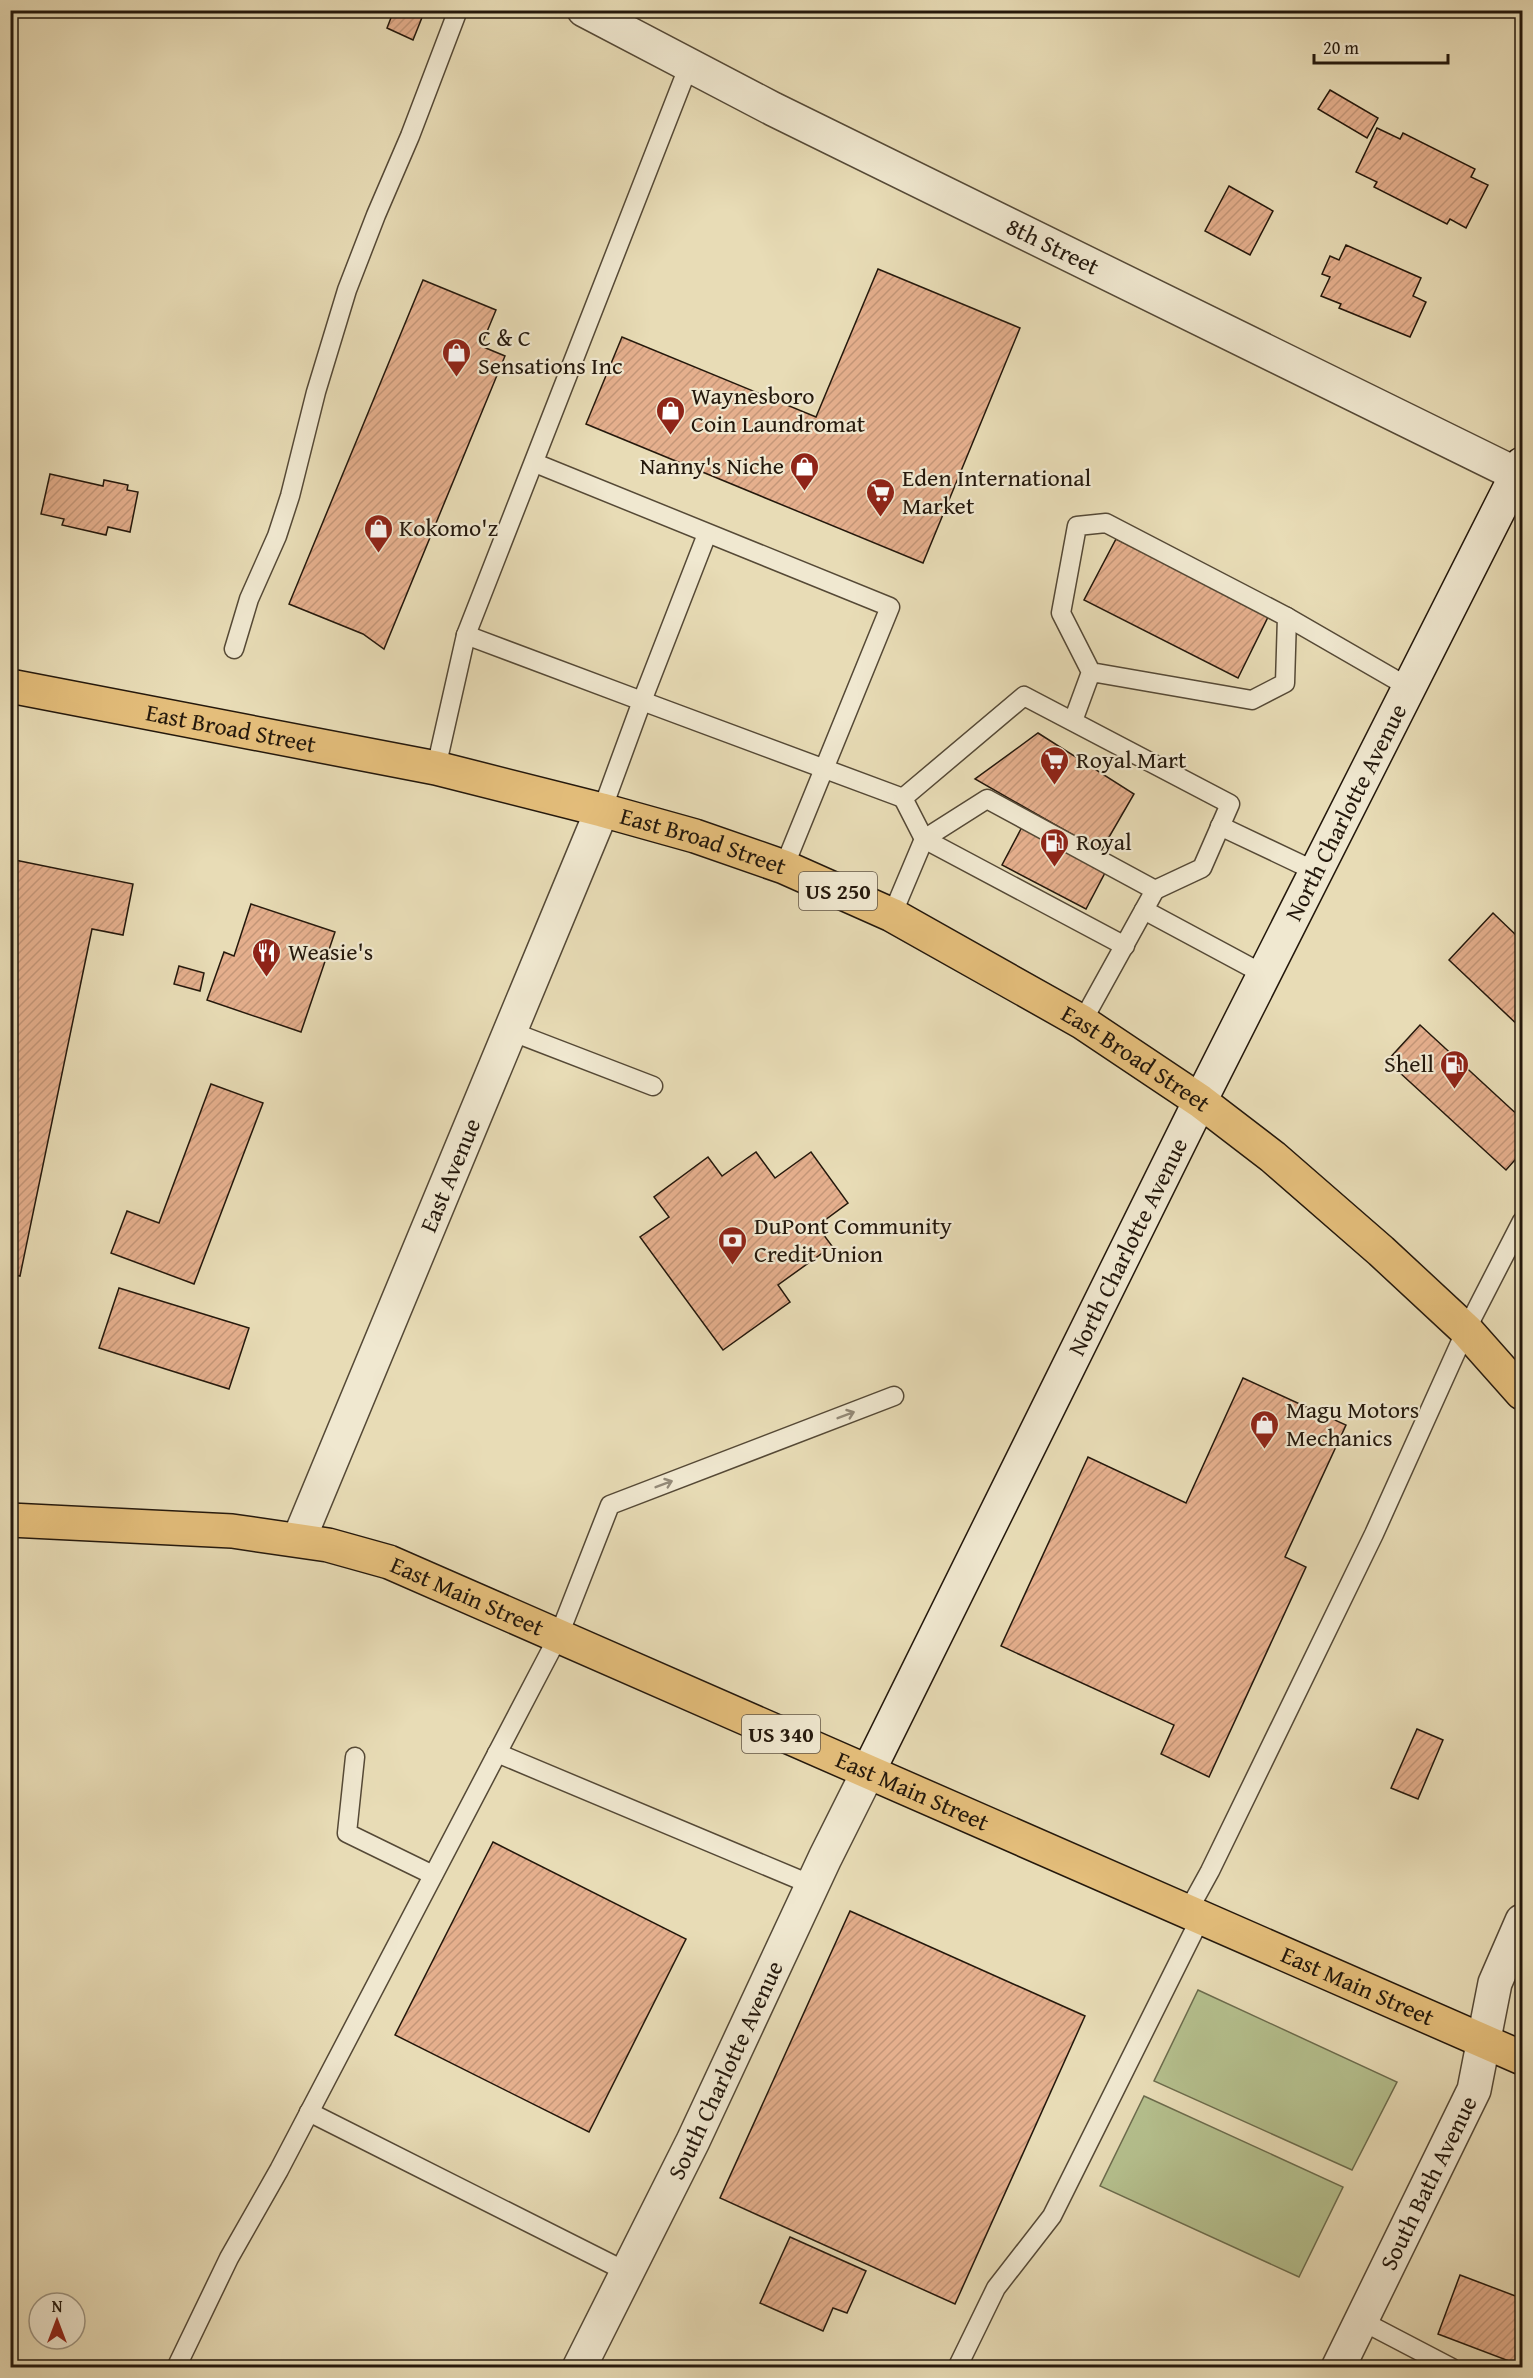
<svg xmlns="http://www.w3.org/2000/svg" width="1533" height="2378" font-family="'Gentium Book Plus',serif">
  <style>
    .pitch { fill: #b5c08e; stroke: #6c6c4d; stroke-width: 1.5 }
    .building { fill: url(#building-hatch); stroke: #24180c; stroke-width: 1.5 }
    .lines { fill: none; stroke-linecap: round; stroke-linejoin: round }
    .lane-casing { stroke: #554936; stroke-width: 21 }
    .street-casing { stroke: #554936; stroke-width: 36 }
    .secondary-casing { stroke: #24180c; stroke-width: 36 }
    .primary-casing { stroke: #24180c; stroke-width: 36 }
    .lane { stroke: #f0e8d0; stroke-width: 18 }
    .street { stroke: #f0e8d0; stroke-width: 33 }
    .secondary { stroke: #f0e8d0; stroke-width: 33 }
    .primary { stroke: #e4be7b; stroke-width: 33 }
    .oneway { stroke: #948a78 }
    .labels { text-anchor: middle; stroke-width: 4.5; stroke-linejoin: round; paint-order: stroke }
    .shield { fill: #f0e8d0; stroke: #615647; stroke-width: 1.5 }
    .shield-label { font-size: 22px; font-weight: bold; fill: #24180c }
    .street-label { font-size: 24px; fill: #24180c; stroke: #f0e8d0 }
    .poi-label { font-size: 24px; fill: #24180c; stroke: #f0e8d0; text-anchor: start }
  </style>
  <defs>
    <pattern id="building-hatch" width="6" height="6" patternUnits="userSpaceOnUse" patternTransform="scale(1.5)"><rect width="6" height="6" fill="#e5af8d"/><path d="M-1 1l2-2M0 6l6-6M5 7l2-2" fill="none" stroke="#c49678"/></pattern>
  </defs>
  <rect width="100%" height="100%" fill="#e8dcb6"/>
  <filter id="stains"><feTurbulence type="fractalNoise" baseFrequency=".00333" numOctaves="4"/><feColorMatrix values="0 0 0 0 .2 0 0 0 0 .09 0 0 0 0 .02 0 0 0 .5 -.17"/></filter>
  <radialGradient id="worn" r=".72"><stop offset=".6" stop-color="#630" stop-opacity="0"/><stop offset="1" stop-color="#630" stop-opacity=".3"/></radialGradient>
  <!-- pitch -->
  <g class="pitch">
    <polygon points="1198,1990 1397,2082 1352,2170 1154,2081"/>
    <polygon points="1144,2096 1343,2187 1299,2277 1100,2186"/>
  </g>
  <!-- building -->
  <g class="building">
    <polygon points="394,10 425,10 413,40 387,28"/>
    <polygon points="1330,90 1378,118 1367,138 1318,109"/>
    <polygon points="1377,128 1400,139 1403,133 1475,169 1471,177 1488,185 1466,228 1450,219 1447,224 1374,187 1377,182 1356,172"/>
    <polygon points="1229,186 1273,211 1250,255 1205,231"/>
    <polygon points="1346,245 1421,278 1413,296 1426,302 1410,337 1339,308 1341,304 1321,296 1330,277 1322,274 1330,256 1339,260"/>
    <polygon points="878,269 1020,328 923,563 586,424 622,337 816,417"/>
    <polygon points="423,280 496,310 481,346 505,356 384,649 363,634 289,604"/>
    <polygon points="50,474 103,486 104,480 128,485 127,490 138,492 130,532 108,527 106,535 62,525 64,519 41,514"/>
    <polygon points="1116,539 1269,615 1238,678 1084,600"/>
    <polygon points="1038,733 1134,794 1101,851 975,779"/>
    <polygon points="1023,825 1107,869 1086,909 1002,865"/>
    <polygon points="10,859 133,884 123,935 92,929 20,1276 10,1274"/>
    <polygon points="251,904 335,932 301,1032 207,1000 224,952 234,956"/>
    <polygon points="1493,913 1518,937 1522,932 1522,1029 1449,960"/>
    <polygon points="179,966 204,973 200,991 174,984"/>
    <polygon points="1420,1025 1522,1119 1522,1152 1506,1170 1387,1061"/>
    <polygon points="211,1084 263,1103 194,1284 111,1253 127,1211 159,1223"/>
    <polygon points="756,1152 775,1178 811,1152 848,1203 817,1226 832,1246 778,1285 790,1302 723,1350 640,1237 669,1217 654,1197 708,1157 722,1176"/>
    <polygon points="119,1288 249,1328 229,1389 99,1348"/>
    <polygon points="1243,1378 1346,1425 1285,1557 1306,1567 1209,1777 1161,1754 1174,1725 1001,1646 1088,1457 1186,1503"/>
    <polygon points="1417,1729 1443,1740 1418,1799 1391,1788"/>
    <polygon points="493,1842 686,1939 589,2132 395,2035"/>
    <polygon points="850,1911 1085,2016 955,2304 720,2198"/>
    <polygon points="790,2237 866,2271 847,2313 833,2308 823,2331 760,2303"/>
    <polygon points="1460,2275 1518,2297 1522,2285 1522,2366 1438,2334"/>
  </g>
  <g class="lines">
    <defs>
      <g id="lane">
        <polyline points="535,463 890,607 784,867"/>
        <polyline points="707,534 642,701 903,798"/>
        <polyline points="1287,617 1410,688"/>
        <polyline points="466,635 642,701 602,810"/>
        <polyline points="234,649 249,599 277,536 290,496 316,392 347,290 376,215 410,136 458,10"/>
        <polyline points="1073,721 1091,672 1061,613 1077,526 1106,523 1287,617 1285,683 1252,700 1091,672"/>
        <polyline points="436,768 466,635 689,65"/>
        <polyline points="1220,826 1317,872"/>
        <polyline points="1144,910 1265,975"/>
        <polyline points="892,915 924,839 987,799 1155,890 1082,1022"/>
        <polyline points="1125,946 924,839 903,798 1024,696 1230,804 1202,868 1155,890"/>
        <polyline points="510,1031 653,1086"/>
        <polyline points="497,1753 812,1885"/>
        <polyline points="355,1757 347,1833 433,1875"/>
        <polyline points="1188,1911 1210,1871 1374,1534 1466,1330 1522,1221"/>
        <polyline points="309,2112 627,2272"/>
        <polyline points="1362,2321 1452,2368"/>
        <polyline points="176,2368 229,2258 279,2170 559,1635 610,1505 894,1396"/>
        <polyline points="957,2368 996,2288 1052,2216 1201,1917"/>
      </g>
      <g id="street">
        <path id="s1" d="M 584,10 L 773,109 L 1522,477"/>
        <path id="s2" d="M 299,1539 L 602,810"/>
        <path id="s3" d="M 579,2368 L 693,2141 L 825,1858 L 868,1772"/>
        <path id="s4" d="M 1338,2368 L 1474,2090 L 1495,1983 L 1522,1921"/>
      </g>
      <g id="secondary">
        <path id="s5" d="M 868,1772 L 1200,1101 L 1522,464"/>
      </g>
      <g id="primary">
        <path id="s6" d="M 10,686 L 436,768 L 602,810 L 695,836 L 784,867 L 892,915 L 1082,1022 L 1200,1101 L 1273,1157 L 1381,1251 L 1466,1330 L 1522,1393"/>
        <path id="s7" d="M 10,1520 L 232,1531 L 328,1545 L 389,1562 L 1522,2058"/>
      </g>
    </defs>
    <!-- lane casing -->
    <use href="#lane" class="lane-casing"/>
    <!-- street casing -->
    <use href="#street" class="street-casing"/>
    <!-- secondary casing -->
    <use href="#secondary" class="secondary-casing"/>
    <!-- primary casing -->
    <use href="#primary" class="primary-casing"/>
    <!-- lane -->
    <use href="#lane" class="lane"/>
    <!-- street -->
    <use href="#street" class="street"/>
    <!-- secondary -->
    <use href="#secondary" class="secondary"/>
    <!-- primary -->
    <use href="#primary" class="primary"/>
  </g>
  <!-- one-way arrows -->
  <defs><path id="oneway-shaft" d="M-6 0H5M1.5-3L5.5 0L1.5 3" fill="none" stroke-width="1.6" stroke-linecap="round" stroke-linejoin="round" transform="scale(1.5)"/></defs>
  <g class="oneway">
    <use href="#oneway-shaft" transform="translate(846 1415) rotate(-21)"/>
    <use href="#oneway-shaft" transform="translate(664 1484) rotate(-21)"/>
  </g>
  <!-- icons -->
  <defs>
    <symbol id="shop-pin" viewBox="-11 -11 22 30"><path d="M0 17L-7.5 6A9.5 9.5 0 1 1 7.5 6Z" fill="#8f2418" stroke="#f0e8d0"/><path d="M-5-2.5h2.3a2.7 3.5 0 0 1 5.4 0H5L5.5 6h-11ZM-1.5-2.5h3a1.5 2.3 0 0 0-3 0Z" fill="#fff"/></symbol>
    <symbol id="supermarket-pin" viewBox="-11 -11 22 30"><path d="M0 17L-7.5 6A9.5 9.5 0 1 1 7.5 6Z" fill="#8f2418" stroke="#f0e8d0"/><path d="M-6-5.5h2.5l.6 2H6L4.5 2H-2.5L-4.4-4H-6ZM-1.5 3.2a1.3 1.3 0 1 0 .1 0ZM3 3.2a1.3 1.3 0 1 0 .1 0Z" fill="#fff"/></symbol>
    <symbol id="fuel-pin" viewBox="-11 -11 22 30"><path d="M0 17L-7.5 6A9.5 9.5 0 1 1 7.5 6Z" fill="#8f2418" stroke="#f0e8d0"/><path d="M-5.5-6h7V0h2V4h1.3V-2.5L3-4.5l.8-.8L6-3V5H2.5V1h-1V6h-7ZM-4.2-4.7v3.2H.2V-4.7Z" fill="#fff"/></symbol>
    <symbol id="restaurant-pin" viewBox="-11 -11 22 30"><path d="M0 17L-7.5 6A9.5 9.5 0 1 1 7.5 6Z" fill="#8f2418" stroke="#f0e8d0"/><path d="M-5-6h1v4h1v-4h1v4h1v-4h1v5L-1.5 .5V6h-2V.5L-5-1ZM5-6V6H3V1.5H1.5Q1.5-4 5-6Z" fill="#fff"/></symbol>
    <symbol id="bank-pin" viewBox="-11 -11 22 30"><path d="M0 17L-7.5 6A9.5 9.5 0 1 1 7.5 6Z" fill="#8f2418" stroke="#f0e8d0"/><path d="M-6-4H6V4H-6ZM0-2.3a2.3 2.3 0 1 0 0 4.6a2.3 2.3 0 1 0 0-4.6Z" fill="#fff"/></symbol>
  </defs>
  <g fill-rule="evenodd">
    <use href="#shop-pin" x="440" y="336" width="33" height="45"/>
    <use href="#shop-pin" x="654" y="394" width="33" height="45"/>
    <use href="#shop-pin" x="788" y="450" width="33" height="45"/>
    <use href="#supermarket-pin" x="864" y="476" width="33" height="45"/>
    <use href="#shop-pin" x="362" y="512" width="33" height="45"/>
    <use href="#supermarket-pin" x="1038" y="744" width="33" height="45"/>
    <use href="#fuel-pin" x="1038" y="826" width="33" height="45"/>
    <use href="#restaurant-pin" x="250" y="936" width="33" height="45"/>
    <use href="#fuel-pin" x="1438" y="1048" width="33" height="45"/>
    <use href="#bank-pin" x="716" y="1224" width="33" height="45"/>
    <use href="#shop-pin" x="1248" y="1408" width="33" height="45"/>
  </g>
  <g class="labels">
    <!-- shield labels -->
    <g class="shield">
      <rect x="799" y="872" width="78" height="38" rx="4.5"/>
      <rect x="742" y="1715" width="78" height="38" rx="4.5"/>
    </g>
    <g class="shield-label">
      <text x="838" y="899">US 250</text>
      <text x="781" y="1742">US 340</text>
    </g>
    <!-- street labels -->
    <g class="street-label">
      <text dy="8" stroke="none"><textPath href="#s1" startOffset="525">8th Street</textPath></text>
      <text dy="8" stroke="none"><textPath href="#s6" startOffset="225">East Broad Street</textPath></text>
      <text dy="8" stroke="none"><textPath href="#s5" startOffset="1072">North Charlotte Avenue</textPath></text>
      <text dy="8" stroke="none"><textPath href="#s6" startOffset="711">East Broad Street</textPath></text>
      <text dy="8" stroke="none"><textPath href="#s6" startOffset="1197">East Broad Street</textPath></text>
      <text dy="8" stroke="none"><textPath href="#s2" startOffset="394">East Avenue</textPath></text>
      <text dy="8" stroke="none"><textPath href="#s5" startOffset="586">North Charlotte Avenue</textPath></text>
      <text dy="8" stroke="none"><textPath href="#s7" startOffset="468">East Main Street</textPath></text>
      <text dy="8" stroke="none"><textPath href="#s7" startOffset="954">East Main Street</textPath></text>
      <text dy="8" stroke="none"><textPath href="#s7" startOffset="1440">East Main Street</textPath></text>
      <text dy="8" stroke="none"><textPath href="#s3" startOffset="332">South Charlotte Avenue</textPath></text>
      <text dy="8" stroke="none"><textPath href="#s4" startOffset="206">South Bath Avenue</textPath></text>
    </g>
    <!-- poi labels -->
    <g class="poi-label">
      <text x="478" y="346">C &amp; C<tspan x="478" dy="28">Sensations Inc</tspan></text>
      <text x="691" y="404">Waynesboro<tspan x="691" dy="28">Coin Laundromat</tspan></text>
      <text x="784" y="474" text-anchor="end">Nanny's Niche</text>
      <text x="902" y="486">Eden International<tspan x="902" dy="28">Market</tspan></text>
      <text x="399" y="536">Kokomo'z</text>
      <text x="1076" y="768">Royal Mart</text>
      <text x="1076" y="850">Royal</text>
      <text x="288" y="960">Weasie's</text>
      <text x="1434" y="1072" text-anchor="end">Shell</text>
      <text x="754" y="1234">DuPont Community<tspan x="754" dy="28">Credit Union</tspan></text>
      <text x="1286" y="1418">Magu Motors<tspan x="1286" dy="28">Mechanics</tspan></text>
    </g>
  </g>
  <!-- margin -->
  <rect width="1533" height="2378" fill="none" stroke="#e8dcb6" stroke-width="36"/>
  <rect x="12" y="12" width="1509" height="2354" fill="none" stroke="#24180c" stroke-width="3"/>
  <rect x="18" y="18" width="1497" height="2342" fill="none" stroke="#24180c" stroke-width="1.5"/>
  <!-- north arrow -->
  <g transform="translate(57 2321)"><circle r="28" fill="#f0e8d0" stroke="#9e9582" stroke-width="1.5"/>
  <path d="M0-4.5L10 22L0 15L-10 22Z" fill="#8f2418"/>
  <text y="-9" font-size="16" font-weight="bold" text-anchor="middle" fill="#24180c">N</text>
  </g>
  <!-- scale -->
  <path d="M1314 54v9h134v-9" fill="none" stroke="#24180c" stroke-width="3"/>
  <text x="1323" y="54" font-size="18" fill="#24180c" stroke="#f0e8d0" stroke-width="4.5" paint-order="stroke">20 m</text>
  <rect width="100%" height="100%" filter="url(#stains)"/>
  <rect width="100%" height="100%" fill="url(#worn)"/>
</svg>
